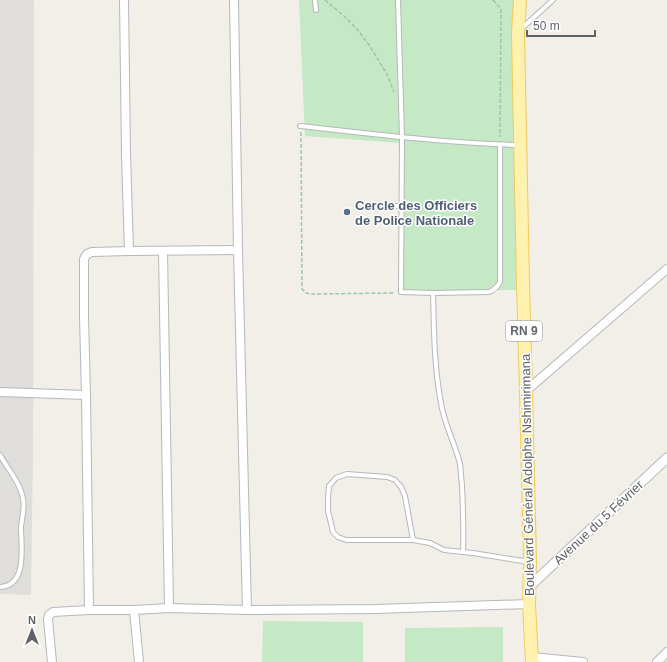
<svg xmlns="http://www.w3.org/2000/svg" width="667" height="662" font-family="Arial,sans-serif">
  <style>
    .industrial { fill: #e0deda }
    .green { fill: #c5e8c5 }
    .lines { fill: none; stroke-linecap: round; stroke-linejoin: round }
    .service-casing { stroke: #b5b8bc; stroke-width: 6 }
    .minor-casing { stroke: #b5b8bc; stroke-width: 10 }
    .tertiary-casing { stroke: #b5b8bc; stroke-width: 11 }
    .primary-casing { stroke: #f2c960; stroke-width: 14 }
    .path { stroke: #9cc7a9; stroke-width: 1.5; stroke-dasharray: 4 2; stroke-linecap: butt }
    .service { stroke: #fff; stroke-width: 4 }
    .minor { stroke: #fff; stroke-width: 8 }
    .tertiary { stroke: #fff; stroke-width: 9 }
    .primary { stroke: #fff2af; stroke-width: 12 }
    .service-dot { fill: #5c6f8a; stroke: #fff; stroke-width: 1.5 }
    .labels { text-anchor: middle; stroke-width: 3; stroke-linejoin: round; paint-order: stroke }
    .shield { fill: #fff; stroke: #8f9295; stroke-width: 1 }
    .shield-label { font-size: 12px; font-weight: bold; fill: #5f6368 }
    .service-label { font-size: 13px; font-weight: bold; fill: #4e5e75; stroke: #fff; text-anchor: start }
    .street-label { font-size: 13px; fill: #5f6368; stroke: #fff }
  </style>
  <rect width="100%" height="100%" fill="#f1efe8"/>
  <!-- industrial -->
  <polygon class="industrial" points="0,0 34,0 33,449 31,595 0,594"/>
  <!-- green -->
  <g class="green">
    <polygon points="299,0 514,0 523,290 403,290 400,143 305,136"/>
    <polygon points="263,621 363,622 363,662 262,662"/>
    <polygon points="503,627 503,662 405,662 405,628"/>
  </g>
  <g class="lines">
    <defs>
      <g id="service">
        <polyline points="315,0 316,10"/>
        <path d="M 398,0 L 402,137 L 401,292 L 433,293 L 489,292 C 494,290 497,288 500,282 L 500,145"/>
        <polyline points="521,29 553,0"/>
        <path d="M 300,126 C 373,134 445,143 518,145"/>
        <polyline points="366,206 402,206"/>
        <path d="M 433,293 C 434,330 434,366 441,403 C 444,424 455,443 460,464 C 461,471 461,478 462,485 C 463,507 464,530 463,552 L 473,553 L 529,562"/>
        <path d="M 0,455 C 7,468 21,484 23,499 C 25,507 22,518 21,527 C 21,546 28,585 0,587"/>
        <polyline points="413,540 405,496 401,487 395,480 387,477 347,474 336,478 329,486 328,498 328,511 333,532 338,537 346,540 413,540 430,543 444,550 463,552"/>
      </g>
      <g id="minor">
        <polyline points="234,0 238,250 247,610"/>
        <polyline points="129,251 238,250"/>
        <polyline points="163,251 169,608"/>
        <polyline points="526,391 667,269"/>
        <polyline points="0,392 86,395"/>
        <polyline points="89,610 86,395 84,317 84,259 87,254 92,252 129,251 126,154 124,0"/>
        <polyline points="532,657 583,662"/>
        <polyline points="52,662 48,619 49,615 53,612 89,610 134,610"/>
        <polyline points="139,662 134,610 169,608 247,610 376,609 529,604"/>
        <polyline points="657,662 667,652"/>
      </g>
      <polyline id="tertiary" points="530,586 667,458"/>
      <polyline id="primary" points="520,0 518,33 523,284 526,391 530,562 529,604 532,662"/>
    </defs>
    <!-- service casing -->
    <use href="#service" class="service-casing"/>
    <!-- minor casing -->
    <use href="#minor" class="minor-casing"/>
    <!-- tertiary casing -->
    <use href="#tertiary" class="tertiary-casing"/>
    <!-- primary casing -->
    <use href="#primary" class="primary-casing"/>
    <!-- path -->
    <g class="path">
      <polyline points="325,0 344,16 357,29 369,45 387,74 394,92"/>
      <polyline points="493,0 501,9 500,137"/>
      <polyline points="301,132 302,289 306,293 311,294 395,293"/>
    </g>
    <!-- service -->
    <use href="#service" class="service"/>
    <!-- minor -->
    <use href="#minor" class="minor"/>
    <!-- tertiary -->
    <use href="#tertiary" class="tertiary"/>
    <!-- primary -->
    <use href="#primary" class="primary"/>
  </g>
  <!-- markers -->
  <circle class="service-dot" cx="347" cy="212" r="4"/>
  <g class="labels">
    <!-- shield labels -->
    <rect class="shield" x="506" y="321" width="36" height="20" rx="3"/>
    <g class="shield-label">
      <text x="524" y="335">RN 9</text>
    </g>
    <!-- service labels -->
    <g class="service-label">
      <text x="355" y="210">Cercle des Officiers<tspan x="355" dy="15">de Police Nationale</tspan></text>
    </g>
    <!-- street labels -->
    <g class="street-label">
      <text transform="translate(527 475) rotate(-91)" y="5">Boulevard Général Adolphe Nshimirimana</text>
      <text transform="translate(598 522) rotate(-43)" y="5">Avenue du 5 Février</text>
    </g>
  </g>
  <!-- north arrow -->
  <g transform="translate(32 630)" stroke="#ffffff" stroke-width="3" paint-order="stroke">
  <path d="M0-3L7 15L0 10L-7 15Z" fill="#5f6368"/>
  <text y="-6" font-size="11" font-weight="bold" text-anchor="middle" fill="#5f6368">N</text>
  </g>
  <!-- scale -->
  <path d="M527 30v6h68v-6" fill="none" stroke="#5f6368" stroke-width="2"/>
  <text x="533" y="30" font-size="12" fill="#5f6368" stroke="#ffffff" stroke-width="3" paint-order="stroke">50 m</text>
</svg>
